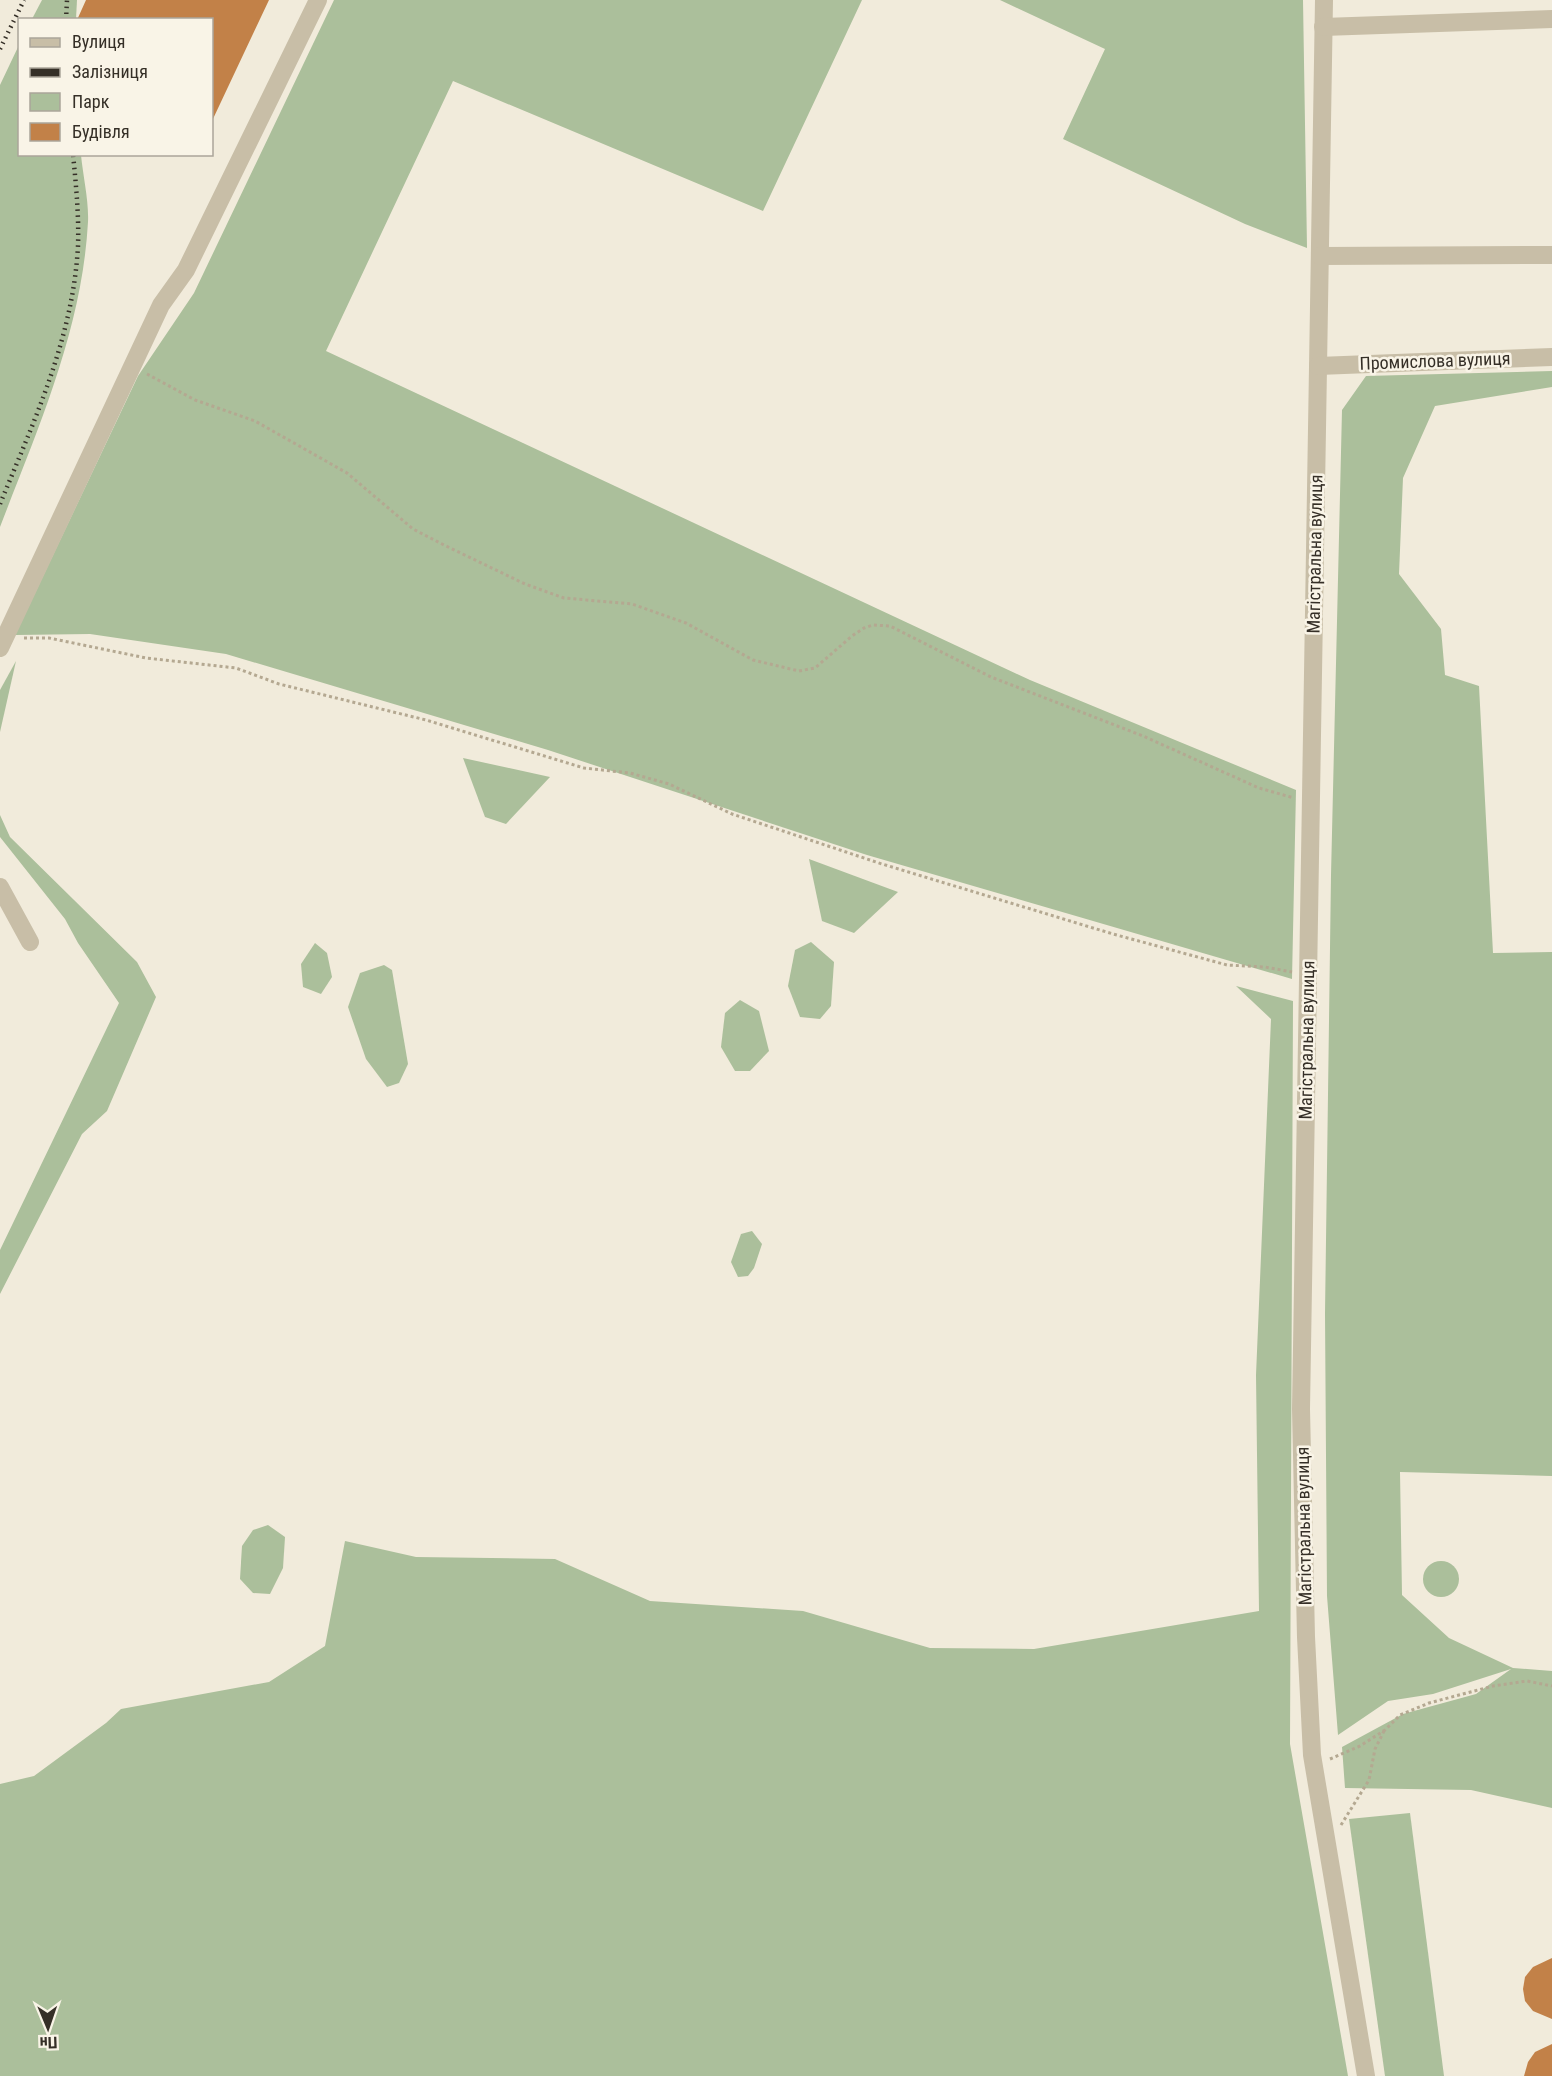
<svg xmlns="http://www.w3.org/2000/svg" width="1552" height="2076" font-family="'Roboto Condensed',sans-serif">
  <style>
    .green { fill: #abbf9b }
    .building { fill: #c28148 }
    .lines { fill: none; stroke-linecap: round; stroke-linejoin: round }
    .path { stroke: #b4a891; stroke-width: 3; stroke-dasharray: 3 3; stroke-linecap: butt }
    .minor { stroke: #c8bea7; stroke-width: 18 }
    .rail { stroke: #352f27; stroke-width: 4.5; stroke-dasharray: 1.5 4.5; stroke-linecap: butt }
    .labels { text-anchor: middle; stroke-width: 5; stroke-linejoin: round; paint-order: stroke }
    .street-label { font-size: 18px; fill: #352f27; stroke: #f9f4e7 }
  </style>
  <rect width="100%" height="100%" fill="#f1ebdb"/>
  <!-- green -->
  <g class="green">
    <polygon points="42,0 77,0 76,19 32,19"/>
    <polygon points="334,0 862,0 763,211 453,81 326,351 1030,680 1296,790 1292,979 867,855 548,750 226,654 90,634 15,635 138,376 194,293"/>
    <polygon points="1000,0 1303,0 1307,248 1245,224 1063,139 1105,49"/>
    <path d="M 19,45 L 20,154 L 81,155 C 83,176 89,201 88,222 C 82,330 38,428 0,527 L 0,85 Z"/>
    <polygon points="1552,371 1552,387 1435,406 1403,478 1399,574 1441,629 1445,675 1479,686 1493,953 1552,952 1552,1476 1400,1472 1402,1595 1449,1638 1513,1668 1552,1671 1552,1808 1471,1790 1345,1788 1342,1747 1403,1714 1476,1694 1511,1669 1433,1694 1388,1701 1338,1735 1327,1596 1325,1314 1331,875 1342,410 1366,376"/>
    <polygon points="16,661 0,732 0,690"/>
    <polygon points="463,758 550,777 506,824 485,817"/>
    <polygon points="0,815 10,837 137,962 156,997 107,1111 82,1134 0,1294 0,1250 119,1003 78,943 65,919 0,837"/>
    <polygon points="809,859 898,892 854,933 822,921"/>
    <polygon points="811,942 834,962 831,1006 820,1019 800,1017 788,986 795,950"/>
    <polygon points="315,943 327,953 332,977 321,994 303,987 301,964"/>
    <polygon points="384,965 392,970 408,1064 399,1083 387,1087 366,1059 348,1007 360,973"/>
    <polygon points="1236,986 1293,1001 1290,1744 1348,2076 0,2076 0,1784 34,1776 106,1723 121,1709 269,1682 325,1646 345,1541 416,1557 555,1559 650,1601 803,1611 930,1648 1034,1649 1259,1611 1256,1375 1271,1019"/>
    <polygon points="740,1000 759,1011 769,1051 750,1071 735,1071 721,1047 725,1013"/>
    <polygon points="752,1231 762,1244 754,1268 748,1276 738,1277 731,1262 741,1234"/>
    <polygon points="268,1525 285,1537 283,1568 270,1594 253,1593 240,1579 242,1546 253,1530"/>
    <circle cx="1441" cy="1579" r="18"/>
    <polygon points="1410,1813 1444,2076 1385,2076 1349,1819"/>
  </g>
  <!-- building -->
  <g class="building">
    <polygon points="86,0 269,0 212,121 212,20 77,20"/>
    <polygon points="1552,1958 1552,2019 1533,2011 1525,2001 1523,1989 1525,1977 1533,1967"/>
    <polygon points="1552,2044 1552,2076 1524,2076 1528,2062 1535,2052"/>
  </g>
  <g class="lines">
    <!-- path -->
    <g class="path">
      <polyline points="147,374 195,400 255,421 347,473 413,529 444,545 525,584 564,598 632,604 686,623 753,660 799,671 815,668 852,636 864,628 873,625 890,626 991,677 1143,736 1259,788 1294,798"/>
      <polyline points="24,638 49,638 146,658 236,668 279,684 426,720 584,768 630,773 669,784 732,814 882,864 1113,934 1227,965 1265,967 1292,972"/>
      <polyline points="1330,1759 1360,1746 1385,1730 1400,1715 1429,1703 1493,1686 1527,1681 1552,1686"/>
      <polyline points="1341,1825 1369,1780 1375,1749 1384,1731"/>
    </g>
    <!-- minor -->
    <g class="minor">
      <polyline points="1324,0 1301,1409 1306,1637 1312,1755 1366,2076"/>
      <polyline points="1323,27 1552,19"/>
      <polyline points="1320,256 1552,255"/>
      <polyline points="1318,366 1552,357"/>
      <polyline points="0,648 161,305 186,270 318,0"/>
      <polyline points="0,887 30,942"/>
    </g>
    <!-- rail -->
    <g class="rail">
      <polyline points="66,20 67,0"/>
      <polyline points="0,49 24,0"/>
      <path d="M 0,504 C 34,421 73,338 78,246 C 79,215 76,185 73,154"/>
    </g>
  </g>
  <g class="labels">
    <!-- street labels -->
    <g class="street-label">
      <text transform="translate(1435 361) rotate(-2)" y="6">Промислова вулиця</text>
      <text transform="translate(1315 554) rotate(-89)" y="6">Магістральна вулиця</text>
      <text transform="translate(1307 1040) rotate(-89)" y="6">Магістральна вулиця</text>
      <text transform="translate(1304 1526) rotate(-91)" y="6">Магістральна вулиця</text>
    </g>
  </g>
  <!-- legend -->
  <rect x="18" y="18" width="195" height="138" fill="#f9f4e7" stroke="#aba59a" stroke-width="1.5"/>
  <rect x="30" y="38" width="30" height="9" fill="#c8bea7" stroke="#aba59a" stroke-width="1.5"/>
  <text x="72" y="48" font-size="18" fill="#352f27">Вулиця</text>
  <rect x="30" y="68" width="30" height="9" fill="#352f27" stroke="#aba59a" stroke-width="1.5"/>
  <text x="72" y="78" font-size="18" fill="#352f27">Залізниця</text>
  <rect x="30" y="93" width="30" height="18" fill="#abbf9b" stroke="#aba59a" stroke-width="1.5"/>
  <text x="72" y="108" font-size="18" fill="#352f27">Парк</text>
  <rect x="30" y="123" width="30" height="18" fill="#c28148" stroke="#aba59a" stroke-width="1.5"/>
  <text x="72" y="138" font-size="18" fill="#352f27">Будівля</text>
  <!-- north arrow -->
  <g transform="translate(48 2028) rotate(178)" stroke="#f9f4e7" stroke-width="4.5" paint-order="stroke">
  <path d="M0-4.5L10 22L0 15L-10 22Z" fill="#352f27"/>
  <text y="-9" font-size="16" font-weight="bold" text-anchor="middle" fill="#352f27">Пн</text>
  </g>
</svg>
